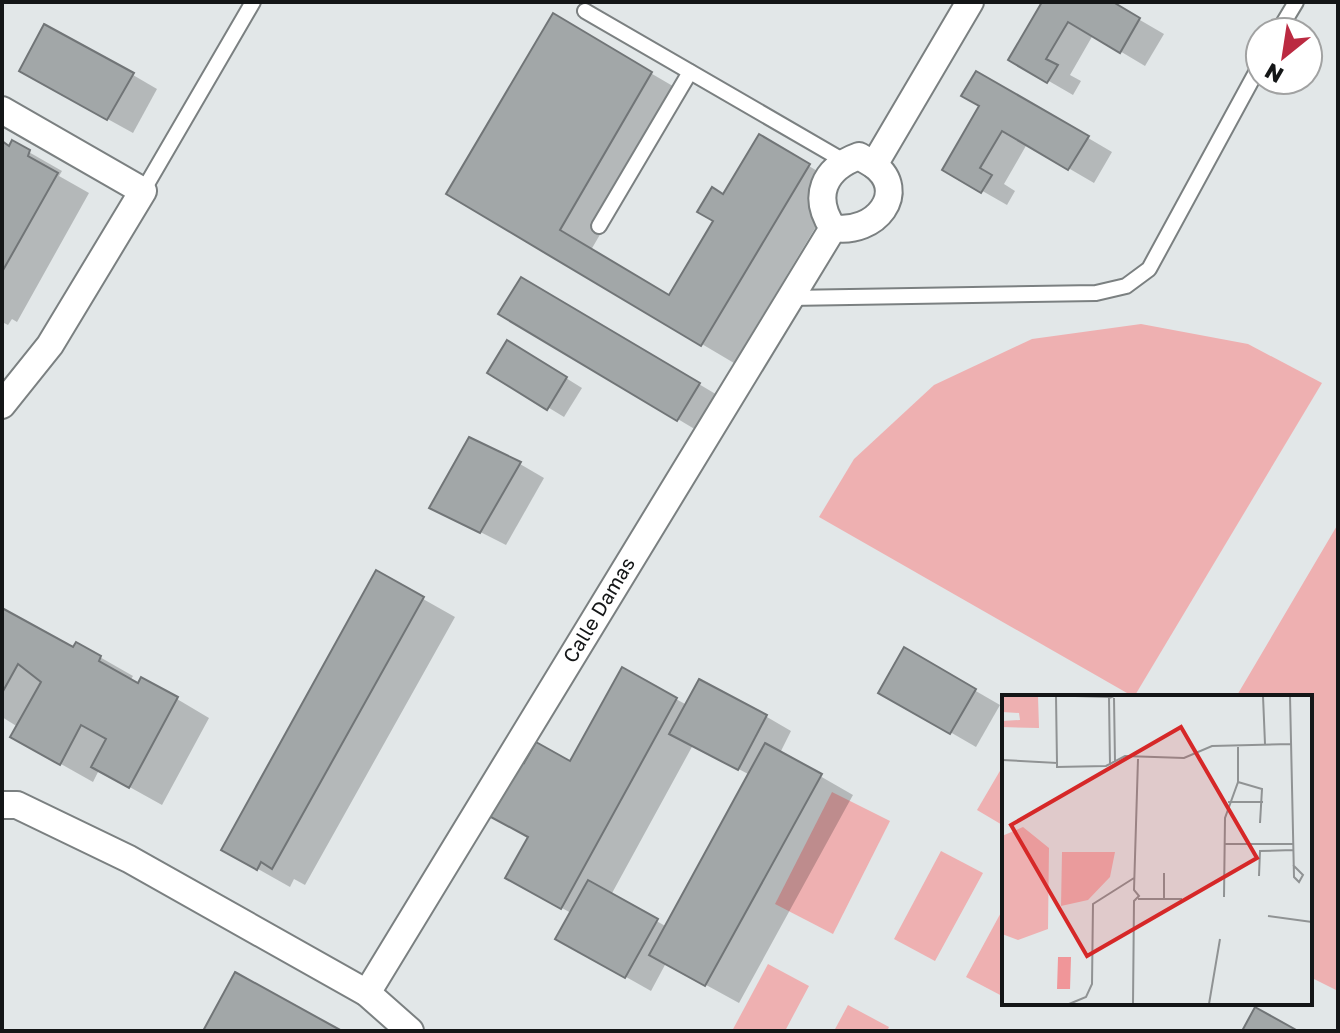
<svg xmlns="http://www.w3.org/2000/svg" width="1340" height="1033" font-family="'Golos Text',sans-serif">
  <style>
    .green { fill: #eeb0b1 }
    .shadow { fill: #0003; fill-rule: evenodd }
    .building { fill: #a2a7a8; stroke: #717577; stroke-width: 2 }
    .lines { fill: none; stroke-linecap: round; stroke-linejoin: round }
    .lane-casing { stroke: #7b8081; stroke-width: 18 }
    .street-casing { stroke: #7b8081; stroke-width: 30 }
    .lane { stroke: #fff; stroke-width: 14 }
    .street { stroke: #fff; stroke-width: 26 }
    .labels { text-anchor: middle; stroke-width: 8; stroke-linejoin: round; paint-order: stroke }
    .street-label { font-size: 20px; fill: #141617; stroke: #fff }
    .inset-road { fill: none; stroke: #909394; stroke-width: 2 }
    .view { fill: #d62828; fill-opacity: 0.15; stroke: #d62828; stroke-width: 4 }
    .inset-edge { fill: none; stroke: #141617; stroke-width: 4 }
  </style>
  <rect width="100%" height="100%" fill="#e2e7e8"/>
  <!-- green -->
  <g class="green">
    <polygon points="1141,324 1248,344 1322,383 1134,697 819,517 854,459 934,385 1032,339"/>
    <polygon points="1338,524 1338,991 1310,977 1310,697 1236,697"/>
    <polygon points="1004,764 1004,826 977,810"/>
    <polygon points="832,792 890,821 833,934 775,904"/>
    <polygon points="941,851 983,873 935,961 894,939"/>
    <polygon points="1004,907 1004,997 966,977"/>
    <polygon points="768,964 809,986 785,1031 732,1031"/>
    <polygon points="848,1005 889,1027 887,1031 834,1031"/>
  </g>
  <!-- shadow -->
  <g class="shadow">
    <polygon points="1045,2 1109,2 1164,34 1145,66 1093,35 1070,75 1081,81 1073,95 1011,59"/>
    <polygon points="553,16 683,92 591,250 670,297 760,137 841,185 734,363 448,194"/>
    <polygon points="977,73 1112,152 1094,183 1027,144 1004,184 1015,191 1007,205 944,169 982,106"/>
    <polygon points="133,75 157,89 133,133 46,85"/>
    <polygon points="13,143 62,171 59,176 89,193 17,322 12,319 8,325 2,322 2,144 10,148"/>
    <polygon points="522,279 724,399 703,434 501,314"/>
    <polygon points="524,352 582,388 564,417 490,372"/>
    <polygon points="520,464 544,478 506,545 431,507"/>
    <polygon points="377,573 455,617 305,885 294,879 290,887 224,850"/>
    <polygon points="2,611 74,650 77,644 133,676 130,681 177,699 209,718 162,805 99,770 93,782 13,737 18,727 2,717"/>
    <polygon points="905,650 1000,705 976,747 881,692"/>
    <path d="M 622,670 L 687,705 L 699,681 L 767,717 L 791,731 L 780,753 L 853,795 L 739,1003 L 666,963 L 651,991 L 557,938 L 571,913 L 508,878 L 530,837 L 525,766 L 571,763 ZM 693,745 L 750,775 L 667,927 L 611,895 Z"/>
  </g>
  <!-- building -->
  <g class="building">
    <polygon points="1042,2 1113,2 1140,18 1120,53 1068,22 1046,59 1058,65 1047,83 1008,60"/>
    <polygon points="553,13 652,72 560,230 669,295 713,221 697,212 712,187 723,194 759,134 810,164 701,346 446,194"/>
    <polygon points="44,24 134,73 107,120 19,71"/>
    <polygon points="976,71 1089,136 1068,170 1002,131 980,168 992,175 981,193 942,170 979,106 961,96"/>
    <polygon points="12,140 30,150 28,156 58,173 2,272 2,141 9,146"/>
    <polygon points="521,277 700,383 677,421 498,314"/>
    <polygon points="507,340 567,377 547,410 487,373"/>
    <polygon points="469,437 521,462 480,533 429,508"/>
    <polygon points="376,570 424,597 272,869 261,862 257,870 221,850"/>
    <polygon points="2,608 73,647 76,642 101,656 99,661 138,683 141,677 178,697 129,788 91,767 106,739 81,725 60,765 10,737 41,682 18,664 2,693"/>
    <polygon points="904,647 976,689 950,734 878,693"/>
    <polygon points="622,667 677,698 561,909 505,878 528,837 489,816 519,760 524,763 536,742 570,761"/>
    <polygon points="699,679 767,715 738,770 669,734"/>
    <polygon points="765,743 822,774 705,986 649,955"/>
    <polygon points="588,880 658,919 625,978 555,939"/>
    <polygon points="235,972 342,1031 203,1031"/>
    <polygon points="1255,1007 1298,1031 1242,1031"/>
  </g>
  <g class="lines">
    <defs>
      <g id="lane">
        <polyline points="585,11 844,161"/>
        <polyline points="1278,32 1296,2"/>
        <polyline points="143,191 253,2"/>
        <polyline points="599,226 690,72"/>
        <polyline points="789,298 1096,293 1126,286 1149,269 1260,65"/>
      </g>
      <g id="street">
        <polyline points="2,110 143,191 50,345 2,405"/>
        <path d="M 833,228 C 876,235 909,192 874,165"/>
        <polyline points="2,805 17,805 129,859 367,993 410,1031"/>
        <path d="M 367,993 L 833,228 C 812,197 823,169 859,156 L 874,165 L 970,2"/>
      </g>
    </defs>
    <!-- lane casing -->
    <use href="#lane" class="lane-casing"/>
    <!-- street casing -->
    <use href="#street" class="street-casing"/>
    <!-- lane -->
    <use href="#lane" class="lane"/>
    <!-- street -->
    <use href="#street" class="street"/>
  </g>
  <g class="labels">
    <!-- street labels -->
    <g class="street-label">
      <text transform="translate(599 610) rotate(-59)" y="7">Calle Damas</text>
    </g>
  </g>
  <!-- overview -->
  <g transform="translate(1002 695)">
    <rect width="310" height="310" fill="#e2e7e8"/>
    <path d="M 0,1 L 36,1 L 37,33 L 0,32 L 0,26 L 18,25 L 17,18 L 0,17 ZM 21,132 L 47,153 L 46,234 L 16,245 L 0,239 L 0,141 ZM 60,157 L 113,157 L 108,182 L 86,205 L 59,211 Z" fill="#eeb0b1"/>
    <path d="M 56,262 L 69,262 L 68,294 L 55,294 Z" fill="#f09699"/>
    <path class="inset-road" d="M 73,1 L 107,2M 261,1 L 263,49M 288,1 L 292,182 L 297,187 L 301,180 L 291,170M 112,3 L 113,67M 0,65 L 55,68 L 54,1M 55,68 L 55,72 L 104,71 L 123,61 L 182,63 L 210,51 L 289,49M 108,70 L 107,3 L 112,1M 236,87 L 260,94 L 258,128M 226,107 L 261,107M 223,149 L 291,149M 257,181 L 258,156 L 291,155M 222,202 L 223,123 L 236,87 L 236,50M 136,204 L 180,204M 162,204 L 162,178M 266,221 L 310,227M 67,309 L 84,302 L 90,289 L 91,209 L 132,183M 131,309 L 132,206 L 137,201 L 132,195 L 136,64M 140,309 L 195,309M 207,309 L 218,244"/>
    <path class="view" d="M 179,32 L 255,163 L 85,261 L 9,130 Z"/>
    <rect width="310" height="310" class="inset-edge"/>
  </g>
  <!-- border -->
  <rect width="1340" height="1033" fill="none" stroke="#141617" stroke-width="8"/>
  <!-- north arrow -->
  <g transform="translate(1284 56) rotate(210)"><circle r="38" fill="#ffffff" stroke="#a1a2a2" stroke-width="2"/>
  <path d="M0-6L14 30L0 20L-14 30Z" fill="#bb2a41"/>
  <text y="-12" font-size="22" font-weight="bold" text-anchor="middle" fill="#141617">N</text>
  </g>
</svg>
